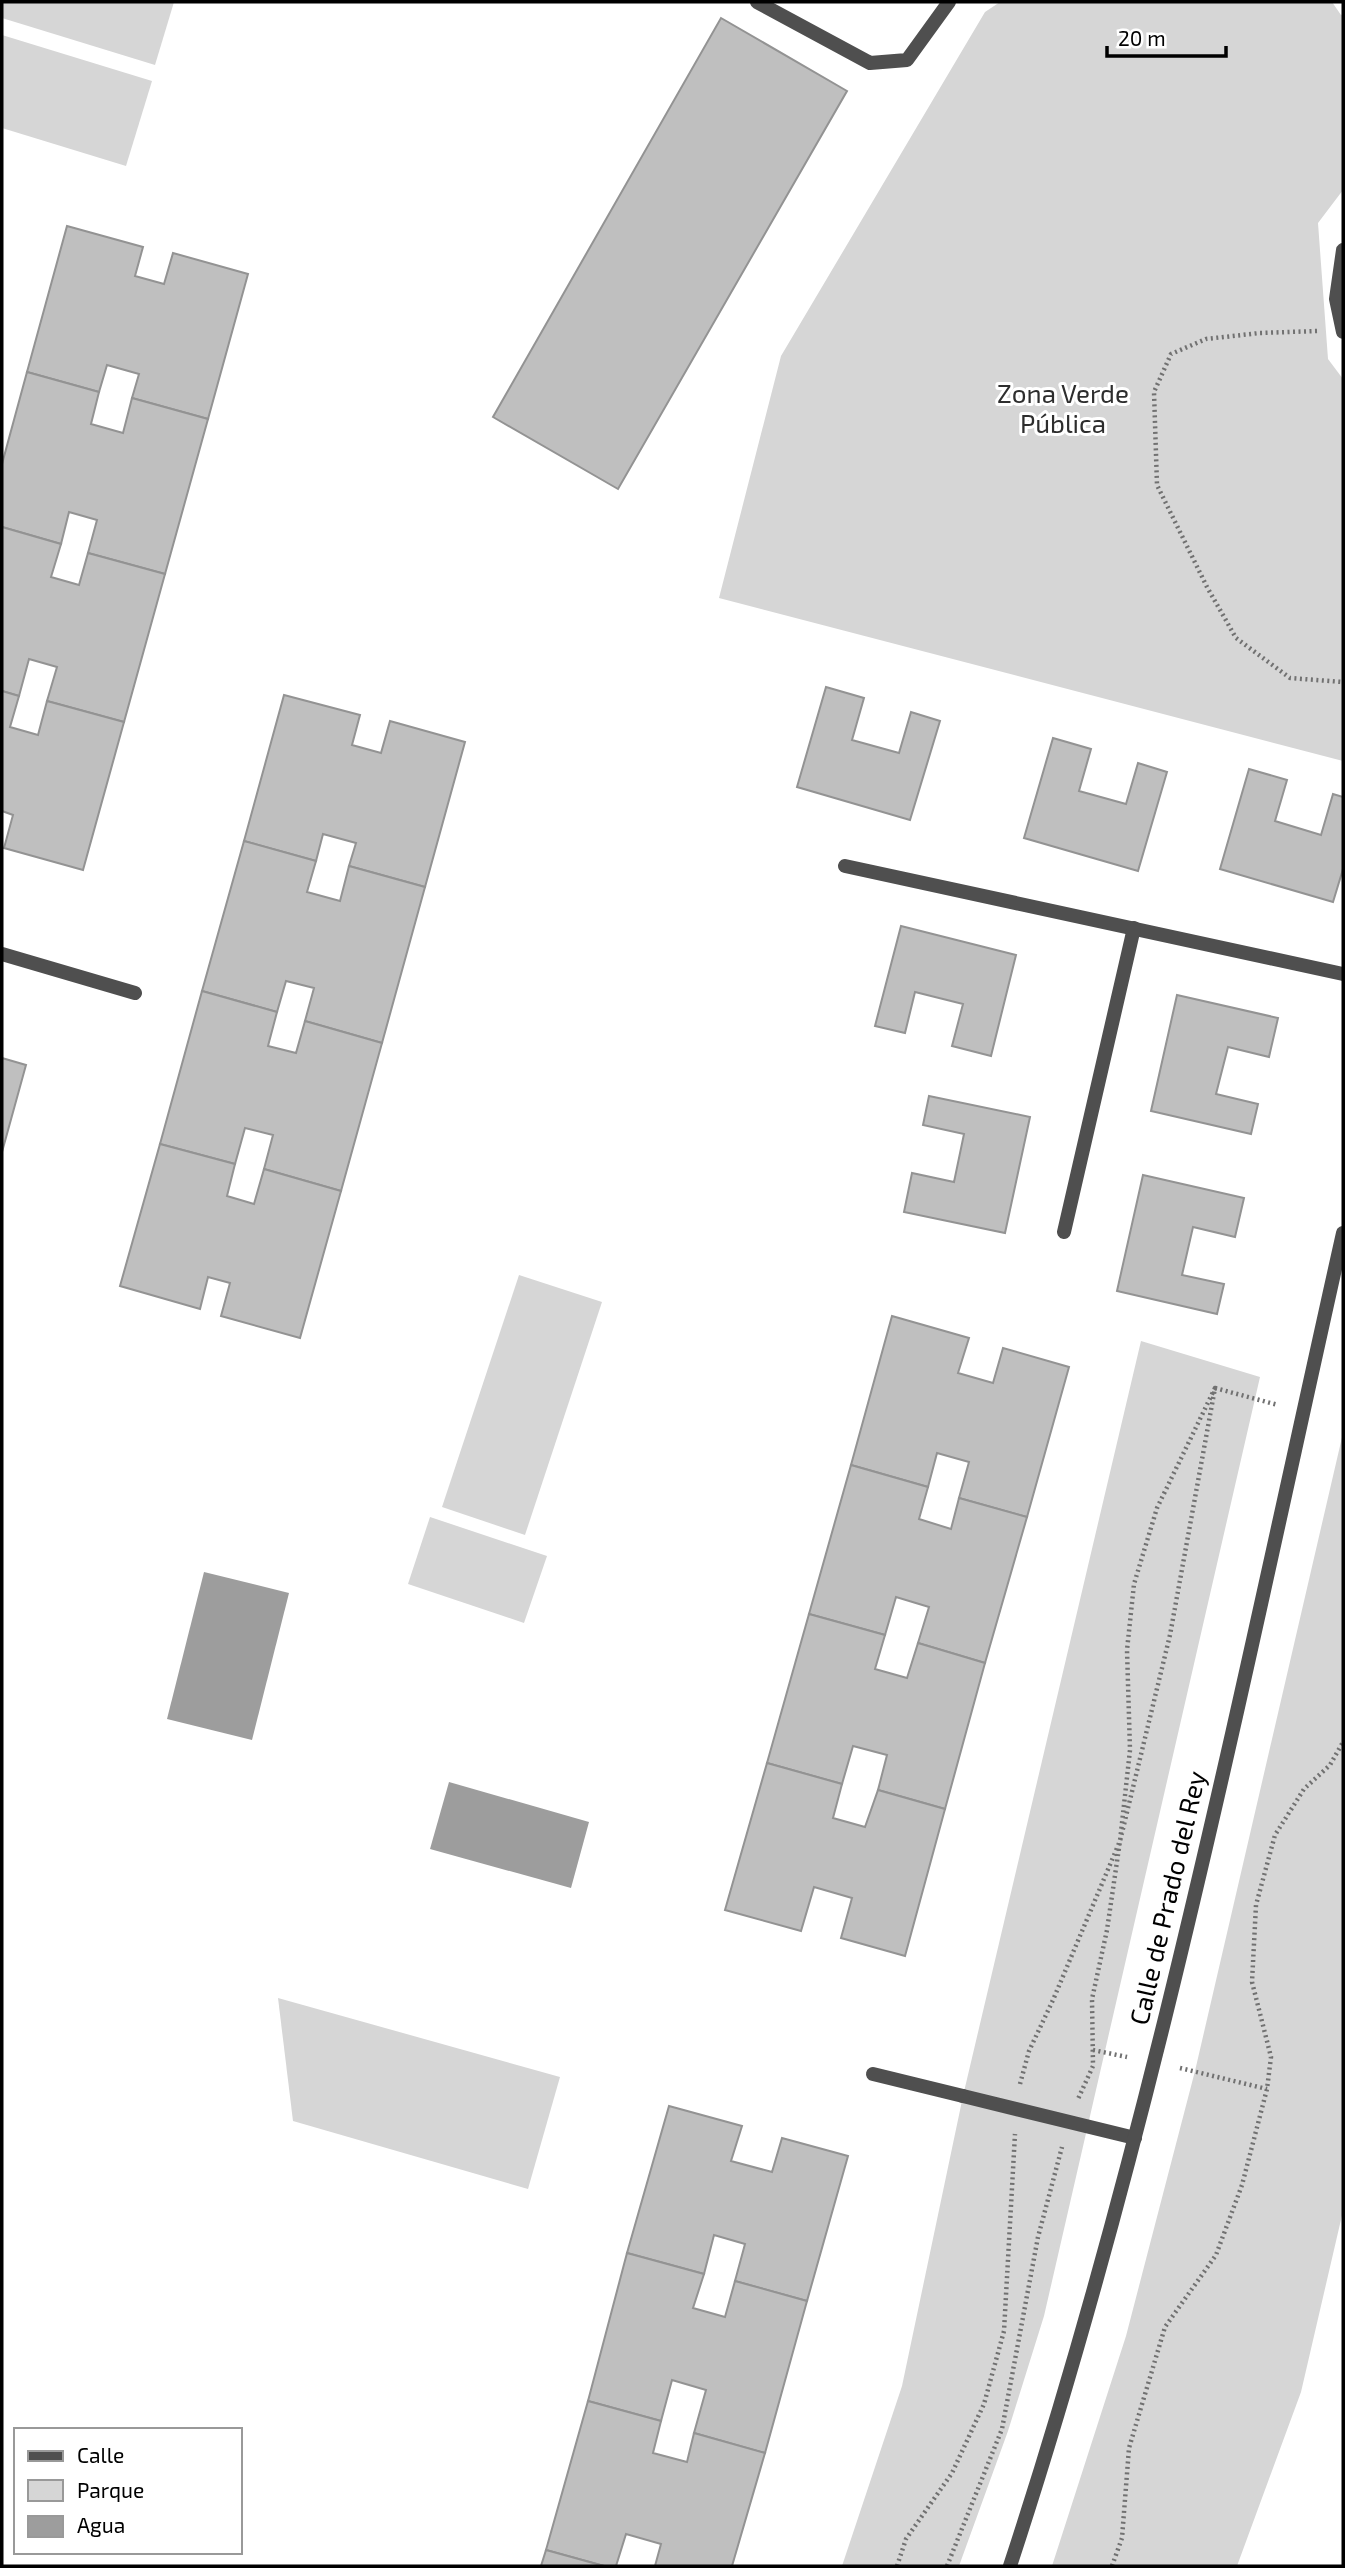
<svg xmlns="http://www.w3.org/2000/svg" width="1345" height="2568" font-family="'Exo 2',sans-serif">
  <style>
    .green { fill: #d6d6d6 }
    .water { fill: #9d9d9d }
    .building { fill: #bfbfbf; stroke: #939393; stroke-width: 2 }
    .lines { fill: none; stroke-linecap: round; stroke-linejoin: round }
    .path { stroke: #717171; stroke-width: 4.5; stroke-dasharray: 2 3.5; stroke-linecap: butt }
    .lane { stroke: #4f4f4f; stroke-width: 14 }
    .street { stroke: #4f4f4f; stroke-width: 14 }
    .labels { text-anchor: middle; stroke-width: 6; stroke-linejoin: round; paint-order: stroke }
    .park-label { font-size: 26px; fill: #2d2d2d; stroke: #fff }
    .street-label { font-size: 26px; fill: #000; stroke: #fff }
  </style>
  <rect width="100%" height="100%" fill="#fff"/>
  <!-- green -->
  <g class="green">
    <polygon points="2,2 174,2 155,65 2,18"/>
    <polygon points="1000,2 1332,2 1341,15 1343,14 1343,190 1318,223 1328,359 1343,379 1343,761 719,598 781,356 985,12"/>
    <polygon points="2,35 152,81 126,166 2,128"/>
    <polygon points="519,1275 602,1302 525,1535 442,1507"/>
    <polygon points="1141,1341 1260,1377 1044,2316 1008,2431 959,2566 842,2566 902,2386 963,2096"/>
    <polygon points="1343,1433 1343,2211 1301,2392 1237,2566 1052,2566 1126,2336 1195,2071"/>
    <polygon points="430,1517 547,1556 524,1623 408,1584"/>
    <polygon points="278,1998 560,2077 528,2189 293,2121"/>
  </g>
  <!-- water -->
  <g class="water">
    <polygon points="204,1572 289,1593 252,1740 167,1719"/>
    <polygon points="449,1782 589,1822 571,1888 430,1849"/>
  </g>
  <!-- building -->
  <g class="building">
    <polygon points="721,18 847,91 618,489 493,417"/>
    <polygon points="67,226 143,247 135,276 164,284 173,253 248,274 208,419 132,398 139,374 107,365 99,392 27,372"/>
    <polygon points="27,372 99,392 91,424 123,433 132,398 208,419 165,574 88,553 97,520 69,512 61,544 2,527 2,464"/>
    <polygon points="2,527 61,544 51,577 79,585 88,553 165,574 124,722 47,701 57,667 29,659 19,696 2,691"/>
    <polygon points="826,687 864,698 852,740 899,753 911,712 940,721 910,820 797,787"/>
    <polygon points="2,691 19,696 10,727 38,735 47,701 124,722 83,870 4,848 13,815 2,811"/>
    <polygon points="284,695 360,715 352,745 381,753 390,721 465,742 425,887 349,866 356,843 323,834 316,861 244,841"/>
    <polygon points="1053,738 1091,749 1079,791 1126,804 1138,763 1167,772 1138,871 1024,838"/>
    <polygon points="1249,769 1287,780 1275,821 1321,835 1333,794 1343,797 1343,869 1333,902 1220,869"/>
    <polygon points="244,841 316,861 307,892 340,901 349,866 425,887 382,1043 305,1021 314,988 286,981 277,1012 202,991"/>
    <polygon points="901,926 1016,955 991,1056 952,1046 963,1004 915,992 905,1033 875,1026"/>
    <polygon points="202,991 277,1012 268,1046 296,1053 305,1021 382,1043 341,1191 264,1169 273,1135 245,1128 235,1164 160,1144"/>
    <polygon points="1177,995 1278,1018 1269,1057 1228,1047 1216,1094 1258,1104 1251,1134 1151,1111"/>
    <polygon points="2,1058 26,1065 2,1152"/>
    <polygon points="929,1096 1030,1117 1005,1233 904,1212 912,1173 954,1182 964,1134 923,1125"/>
    <polygon points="160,1144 235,1164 227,1196 254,1204 264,1169 341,1191 300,1338 221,1316 230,1283 208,1277 200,1309 120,1286"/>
    <polygon points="1143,1175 1244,1198 1235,1237 1193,1227 1182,1275 1224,1284 1217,1314 1117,1291"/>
    <polygon points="892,1316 969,1338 958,1373 993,1383 1003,1348 1069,1367 1027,1517 959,1498 969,1462 937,1453 928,1487 851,1465"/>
    <polygon points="851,1465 928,1487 919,1519 951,1529 959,1498 1027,1517 985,1663 918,1643 929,1607 896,1597 885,1635 809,1614"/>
    <polygon points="809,1614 885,1635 875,1669 907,1678 918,1643 985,1663 945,1809 878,1790 887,1755 853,1746 842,1784 767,1763"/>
    <polygon points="767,1763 842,1784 833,1818 865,1827 878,1790 945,1809 905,1956 841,1938 852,1898 814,1887 801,1931 725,1910"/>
    <polygon points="669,2106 742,2126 731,2161 772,2172 782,2138 848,2156 807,2301 735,2281 745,2244 714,2235 704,2274 627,2253"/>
    <polygon points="627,2253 704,2274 693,2308 725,2317 735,2281 807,2301 765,2453 694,2433 706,2390 672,2380 661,2421 588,2401"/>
    <polygon points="588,2401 661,2421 653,2453 687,2462 694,2433 765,2453 732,2566 655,2566 661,2544 626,2534 616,2566 604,2566 546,2550"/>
    <polygon points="546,2550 604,2566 541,2566"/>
  </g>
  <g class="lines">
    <!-- path -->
    <g class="path">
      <polyline points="1317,331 1260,333 1206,339 1171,354 1154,392 1157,485 1207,587 1236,638 1290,678 1343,682"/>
      <polyline points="1215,1388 1278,1405"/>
      <polyline points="1093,2050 1127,2057"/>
      <polyline points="1180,2068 1267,2089"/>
      <polyline points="1020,2084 1029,2051 1053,2000 1120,1841 1170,1635 1215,1388 1157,1508 1134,1584 1127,1650 1130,1750 1120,1841 1107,1930 1092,1999 1093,2066 1078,2099"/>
      <polyline points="897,2566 906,2539 952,2473 984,2404 1004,2331 1015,2134"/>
      <polyline points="947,2566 1002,2429 1038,2237 1062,2147"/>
      <polyline points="1112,2566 1122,2538 1129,2448 1165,2327 1216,2255 1242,2185 1267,2089 1271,2057 1252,1982 1256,1905 1275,1835 1304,1789 1330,1765 1343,1742"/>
    </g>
    <!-- lane -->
    <g class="lane">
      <polyline points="757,2 870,63 907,60 949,2"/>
      <polyline points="1343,250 1336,299 1343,332"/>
      <polyline points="963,2096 1135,2138"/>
    </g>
    <!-- street -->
    <g class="street">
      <polyline points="845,866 1343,974"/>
      <polyline points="2,954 135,993"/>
      <polyline points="1064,1232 1134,928"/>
      <polyline points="873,2074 963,2096"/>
      <path d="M 1010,2566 C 1153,2131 1243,1680 1343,1233"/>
    </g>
  </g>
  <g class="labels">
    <!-- park labels -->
    <g class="park-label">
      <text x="1063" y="403">Zona Verde<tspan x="1063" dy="30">Pública</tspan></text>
    </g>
    <!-- street labels -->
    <g class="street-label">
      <text transform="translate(1168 1898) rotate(-77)" y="9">Calle de Prado del Rey</text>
    </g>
  </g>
  <!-- border -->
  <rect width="1345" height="2568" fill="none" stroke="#000000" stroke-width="7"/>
  <!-- legend -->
  <rect x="14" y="2428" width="228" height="126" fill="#ffffff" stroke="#999999" stroke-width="2"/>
  <rect x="28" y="2451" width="35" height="10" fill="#4f4f4f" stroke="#999999" stroke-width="2"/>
  <text x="77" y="2463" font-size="21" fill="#000000">Calle</text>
  <rect x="28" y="2480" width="35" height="21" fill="#d6d6d6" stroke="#999999" stroke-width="2"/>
  <text x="77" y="2498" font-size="21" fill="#000000">Parque</text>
  <rect x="28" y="2516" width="35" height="21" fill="#9d9d9d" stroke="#999999" stroke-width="2"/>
  <text x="77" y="2533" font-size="21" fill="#000000">Agua</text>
  <!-- scale -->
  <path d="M1107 46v10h119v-10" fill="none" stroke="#000000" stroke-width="3.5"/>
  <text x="1118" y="46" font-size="21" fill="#000000" stroke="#ffffff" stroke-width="5" paint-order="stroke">20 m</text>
</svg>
